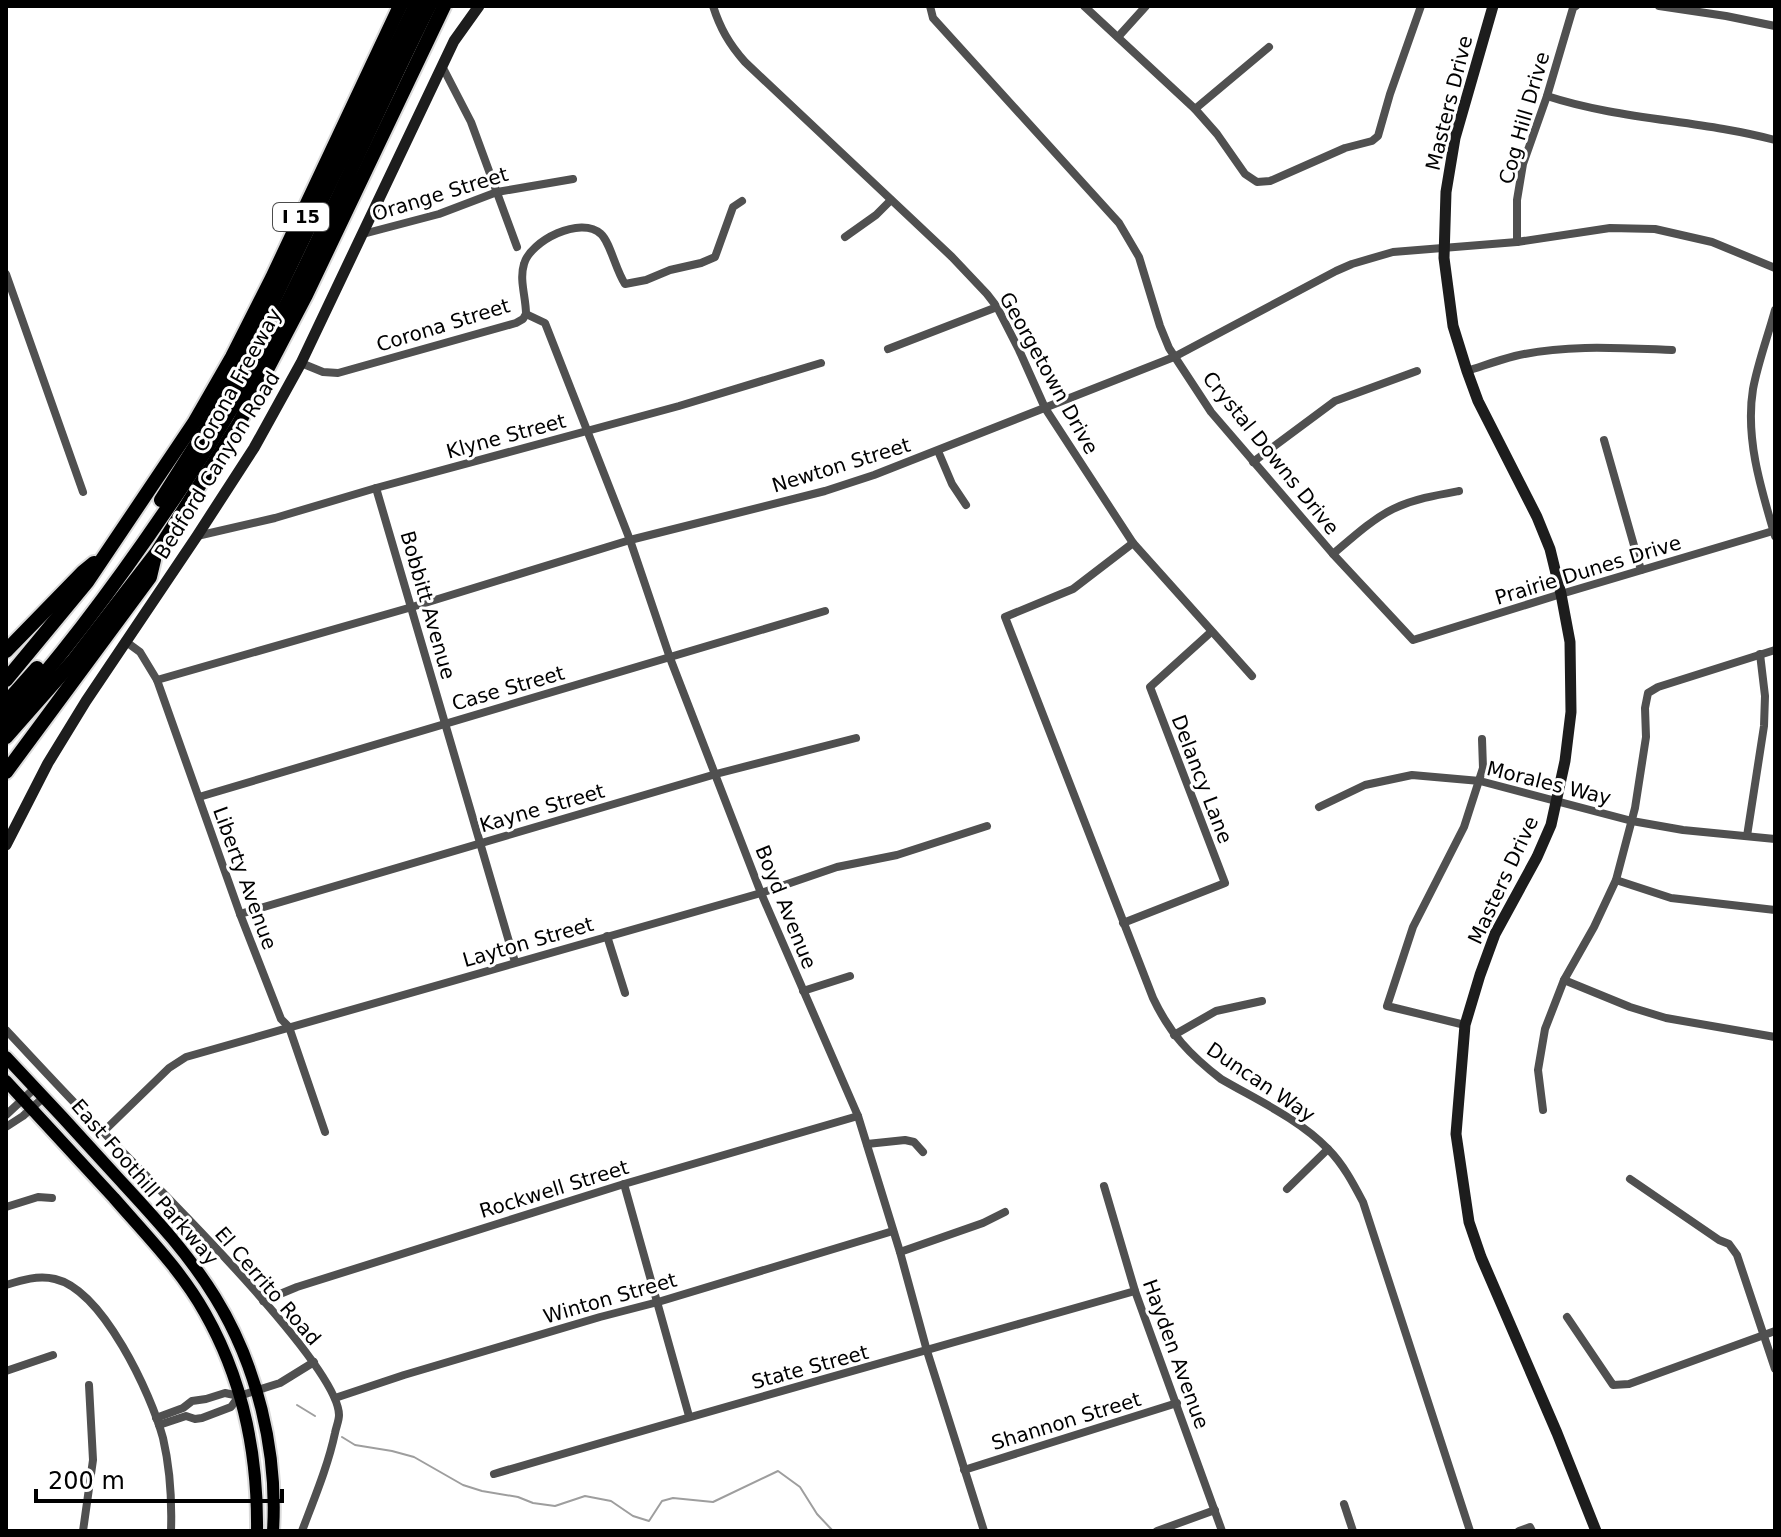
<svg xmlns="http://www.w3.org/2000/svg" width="1781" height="1537" font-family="'DejaVu Sans',sans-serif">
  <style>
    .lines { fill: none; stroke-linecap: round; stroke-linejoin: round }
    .stream { stroke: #9e9e9e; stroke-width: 2 }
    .primary-casing { stroke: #dbdbdb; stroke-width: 16 }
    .motorway-casing { stroke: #dbdbdb; stroke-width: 18 }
    .minor { stroke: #505050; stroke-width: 8 }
    .secondary { stroke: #1d1d1d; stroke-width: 11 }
    .primary { stroke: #000; stroke-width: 12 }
    .motorway { stroke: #000; stroke-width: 14 }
    .labels { text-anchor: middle; stroke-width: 6; stroke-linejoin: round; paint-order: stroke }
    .shield { fill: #fff; stroke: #4c4c4c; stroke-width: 2 }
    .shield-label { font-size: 18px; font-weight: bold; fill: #000 }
    .street-label { font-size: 20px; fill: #000; stroke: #fff }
  </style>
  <rect width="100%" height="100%" fill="#fff"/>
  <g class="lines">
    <!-- stream -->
    <g class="stream">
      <polyline points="297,1405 315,1416"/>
      <polyline points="342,1437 355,1445 392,1451 414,1457 463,1485 482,1491 518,1497 533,1503 555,1506 585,1496 611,1501 633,1516 649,1521 662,1501 673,1498 713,1502 778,1471 800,1487 817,1514 833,1531"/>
    </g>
    <defs>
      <g id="primary">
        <path d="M 6,1057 C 44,1097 81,1137 118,1178 C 153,1216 188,1253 215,1297 C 257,1365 278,1451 273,1531"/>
        <path d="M 6,1081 C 42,1120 78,1159 114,1198 C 146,1235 181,1270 205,1313 C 243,1380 258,1455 257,1531"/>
      </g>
      <g id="motorway">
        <polyline points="161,500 206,429 244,362 415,6"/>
        <polyline points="6,651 83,572 94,563"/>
        <polyline points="6,680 87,582 194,423 232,357 272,278 400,6"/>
        <polyline points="6,703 37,668"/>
        <path d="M 6,718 C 70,648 126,570 179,491 C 210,444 241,396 266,345 C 324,234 373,118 429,6"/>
        <polyline points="6,737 73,661 157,552 239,423 306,295 444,6"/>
        <polyline points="6,772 150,577 154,560"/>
      </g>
    </defs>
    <!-- primary casing -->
    <use href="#primary" class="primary-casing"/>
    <!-- motorway casing -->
    <use href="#motorway" class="motorway-casing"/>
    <!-- minor -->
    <g class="minor">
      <path d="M 713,6 C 720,28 729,44 745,62 L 952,257 L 987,294 L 997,307 L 1019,350 L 1045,408 L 1133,543 L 1252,676"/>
      <polyline points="930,6 933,18 1119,223 1139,257 1160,326 1169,348 1211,412 1333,554 1413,640 1561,594 1773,531"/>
      <polyline points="1084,6 1195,109 1217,134 1245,174 1257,182 1270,181 1345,148 1372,141 1378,136 1390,94 1421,6"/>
      <polyline points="1659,6 1726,16 1775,26"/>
      <polyline points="1118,37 1146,6"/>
      <polyline points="442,66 471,122 517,247"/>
      <path d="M 1547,96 C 1620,120 1700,120 1775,140"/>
      <polyline points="1195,109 1269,47"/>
      <polyline points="363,234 439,214 497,192 573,179"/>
      <polyline points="845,237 876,215 891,200"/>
      <polyline points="1517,242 1517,200 1523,164 1547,96 1573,8 1576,6"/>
      <polyline points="6,274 83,492"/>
      <polyline points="526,314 545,323 630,540 670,658 761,893 858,1116 900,1252 927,1351 984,1531"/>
      <polyline points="888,349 997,307"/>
      <path d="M 301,363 L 323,372 L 338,373 L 516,323 L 523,319 L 526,314 C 526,297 519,280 524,264 C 530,241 581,215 601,234 C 610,242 616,271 625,284 L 646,280 L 670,270 L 701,263 L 715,257 L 733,207 L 742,201"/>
      <path d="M 1467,371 C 1483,366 1499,360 1515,356 C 1566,344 1621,348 1672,350"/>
      <polyline points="1604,440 1641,570"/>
      <polyline points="938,451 952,484 966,505"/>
      <polyline points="1253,462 1335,401 1417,371"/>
      <polyline points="376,488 515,962"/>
      <polyline points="197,536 275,518 376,488 679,406 821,363"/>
      <path d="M 1775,536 C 1761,489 1745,438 1753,389 C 1758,362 1768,336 1775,310"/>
      <path d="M 1133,543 L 1073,589 L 1005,617 L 1153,998 C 1170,1034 1190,1055 1221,1079 C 1257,1100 1299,1119 1328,1149 C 1343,1164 1353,1183 1363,1202 L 1470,1531"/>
      <path d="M 1333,554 C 1352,538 1371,520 1393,509 C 1414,499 1437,495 1459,491"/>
      <polyline points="125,641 140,652 157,680 240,914 281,1019 289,1027 325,1132"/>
      <polyline points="157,680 412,607 630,540 825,491 874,475 1174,357 1336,271 1352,264 1393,252 1517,242 1610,228 1655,229 1712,242 1775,268"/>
      <polyline points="199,797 825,611"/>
      <polyline points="1319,807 1365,785 1412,775 1480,781 1632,821 1683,830 1775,839"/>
      <polyline points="1747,836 1764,726 1765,696 1760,654"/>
      <polyline points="1616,880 1671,898 1775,910"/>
      <polyline points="240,914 716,774 856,738"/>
      <polyline points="1123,923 1225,883 1150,687 1211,632"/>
      <polyline points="607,936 625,993"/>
      <polyline points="1564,980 1630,1007 1666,1018 1775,1037"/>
      <polyline points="803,991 850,976"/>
      <polyline points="1465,1025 1387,1006 1413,927 1464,827 1483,768 1482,739"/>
      <path d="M 6,1030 C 38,1064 70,1099 103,1132 C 146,1176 339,1364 339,1415 C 339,1421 336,1427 335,1433 C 328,1466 314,1499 302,1531"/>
      <polyline points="1174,1035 1216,1011 1262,1001"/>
      <polyline points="1543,1110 1538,1070 1545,1029 1564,980 1594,927 1616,880 1635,808 1646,737 1645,708 1648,693 1658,687 1775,650"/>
      <polyline points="6,1115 35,1088"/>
      <polyline points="6,1127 23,1116 44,1097"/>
      <polyline points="103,1132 169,1068 186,1057 761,893 837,867 897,855 987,826"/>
      <polyline points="867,1144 905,1140 914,1142 923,1152"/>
      <polyline points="1630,1179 1719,1240 1729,1244 1737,1255 1775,1369"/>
      <polyline points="624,1184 689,1416"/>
      <polyline points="1104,1186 1135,1291 1222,1531"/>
      <polyline points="1287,1189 1328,1149"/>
      <polyline points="6,1207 38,1197 52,1198"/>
      <polyline points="900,1252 983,1223 1005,1212"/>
      <path d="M 6,1285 C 22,1280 38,1275 55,1279 C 103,1290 151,1394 163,1438 C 170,1468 172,1500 171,1531"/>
      <polyline points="263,1301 297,1287 624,1184 858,1116"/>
      <polyline points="1567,1317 1613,1385 1629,1384 1775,1331"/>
      <polyline points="6,1371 53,1355"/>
      <polyline points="335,1398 404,1375 600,1317 658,1302 893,1231"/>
      <polyline points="156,1418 183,1408 192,1401 206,1399 225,1393 239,1396 280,1383 314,1362"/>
      <polyline points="159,1425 186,1416 195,1419 202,1418 231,1407 239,1396"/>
      <polyline points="964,1470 1177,1403"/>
      <path d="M 494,1474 C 707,1411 921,1352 1135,1291"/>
      <polyline points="1344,1504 1353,1531"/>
      <polyline points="83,1531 93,1460 89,1385"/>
      <polyline points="1157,1531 1215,1510"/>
      <polyline points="1519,1531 1530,1527 1532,1531"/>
    </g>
    <!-- secondary -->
    <g class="secondary">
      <polyline points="1493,6 1455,138 1446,192 1444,258 1453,326 1467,371 1478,401 1537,517 1550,549 1561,594 1570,642 1571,712 1565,761 1551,825 1537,857 1495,934 1480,975 1465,1025 1456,1134 1469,1222 1481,1257 1557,1433 1596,1531"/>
      <polyline points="6,845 48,763 86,701 197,536 254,448 301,363 454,41 479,6"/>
    </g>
    <!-- primary -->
    <use href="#primary" class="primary"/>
    <!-- motorway -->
    <use href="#motorway" class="motorway"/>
  </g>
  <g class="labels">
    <!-- shield labels -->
    <rect class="shield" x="273" y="203" width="56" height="28" rx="6"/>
    <g class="shield-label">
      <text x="301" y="223">I 15</text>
    </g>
    <!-- street labels -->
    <g class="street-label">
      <text transform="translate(1449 103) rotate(-76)" y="7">Masters Drive</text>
      <text transform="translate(1524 118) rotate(-74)" y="7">Cog Hill Drive</text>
      <text transform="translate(440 194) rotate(-17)" y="7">Orange Street</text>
      <text transform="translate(443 325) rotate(-17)" y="7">Corona Street</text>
      <text transform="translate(1049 373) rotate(61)" y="7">Georgetown Drive</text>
      <text transform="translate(237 380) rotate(-61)" y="7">Corona Freeway</text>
      <text transform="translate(506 436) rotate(-15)" y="7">Klyne Street</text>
      <text transform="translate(1271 453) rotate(51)" y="7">Crystal Downs Drive</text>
      <text transform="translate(217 465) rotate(-58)" y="7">Bedford Canyon Road</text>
      <text transform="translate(841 465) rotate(-17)" y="7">Newton Street</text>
      <text transform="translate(1588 570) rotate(-17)" y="7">Prairie Dunes Drive</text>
      <text transform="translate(428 605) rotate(74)" y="7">Bobbitt Avenue</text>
      <text transform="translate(508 688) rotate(-16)" y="7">Case Street</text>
      <text transform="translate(1202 779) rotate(69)" y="7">Delancy Lane</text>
      <text transform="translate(1549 783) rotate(14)" y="7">Morales Way</text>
      <text transform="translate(542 808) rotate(-16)" y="7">Kayne Street</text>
      <text transform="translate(245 878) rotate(70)" y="7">Liberty Avenue</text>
      <text transform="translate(1503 880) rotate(-65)" y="7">Masters Drive</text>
      <text transform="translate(786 907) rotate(68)" y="7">Boyd Avenue</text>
      <text transform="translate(528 942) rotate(-16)" y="7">Layton Street</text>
      <text transform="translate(1261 1082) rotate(34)" y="7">Duncan Way</text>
      <text transform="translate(145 1182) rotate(49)" y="7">East Foothill Parkway</text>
      <text transform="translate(554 1189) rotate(-17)" y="7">Rockwell Street</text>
      <text transform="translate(268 1286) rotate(49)" y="7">El Cerrito Road</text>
      <text transform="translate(610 1298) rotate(-16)" y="7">Winton Street</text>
      <text transform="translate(1176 1354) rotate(70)" y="7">Hayden Avenue</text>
      <text transform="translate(810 1367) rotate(-15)" y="7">State Street</text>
      <text transform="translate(1066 1421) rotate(-17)" y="7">Shannon Street</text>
    </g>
  </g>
  <!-- border -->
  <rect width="1781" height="1537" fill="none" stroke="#000000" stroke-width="16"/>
  <!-- scale -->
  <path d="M36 1489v12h246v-12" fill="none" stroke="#000000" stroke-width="4"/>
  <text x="48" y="1489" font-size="24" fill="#000000" stroke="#ffffff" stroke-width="6" paint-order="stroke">200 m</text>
</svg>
